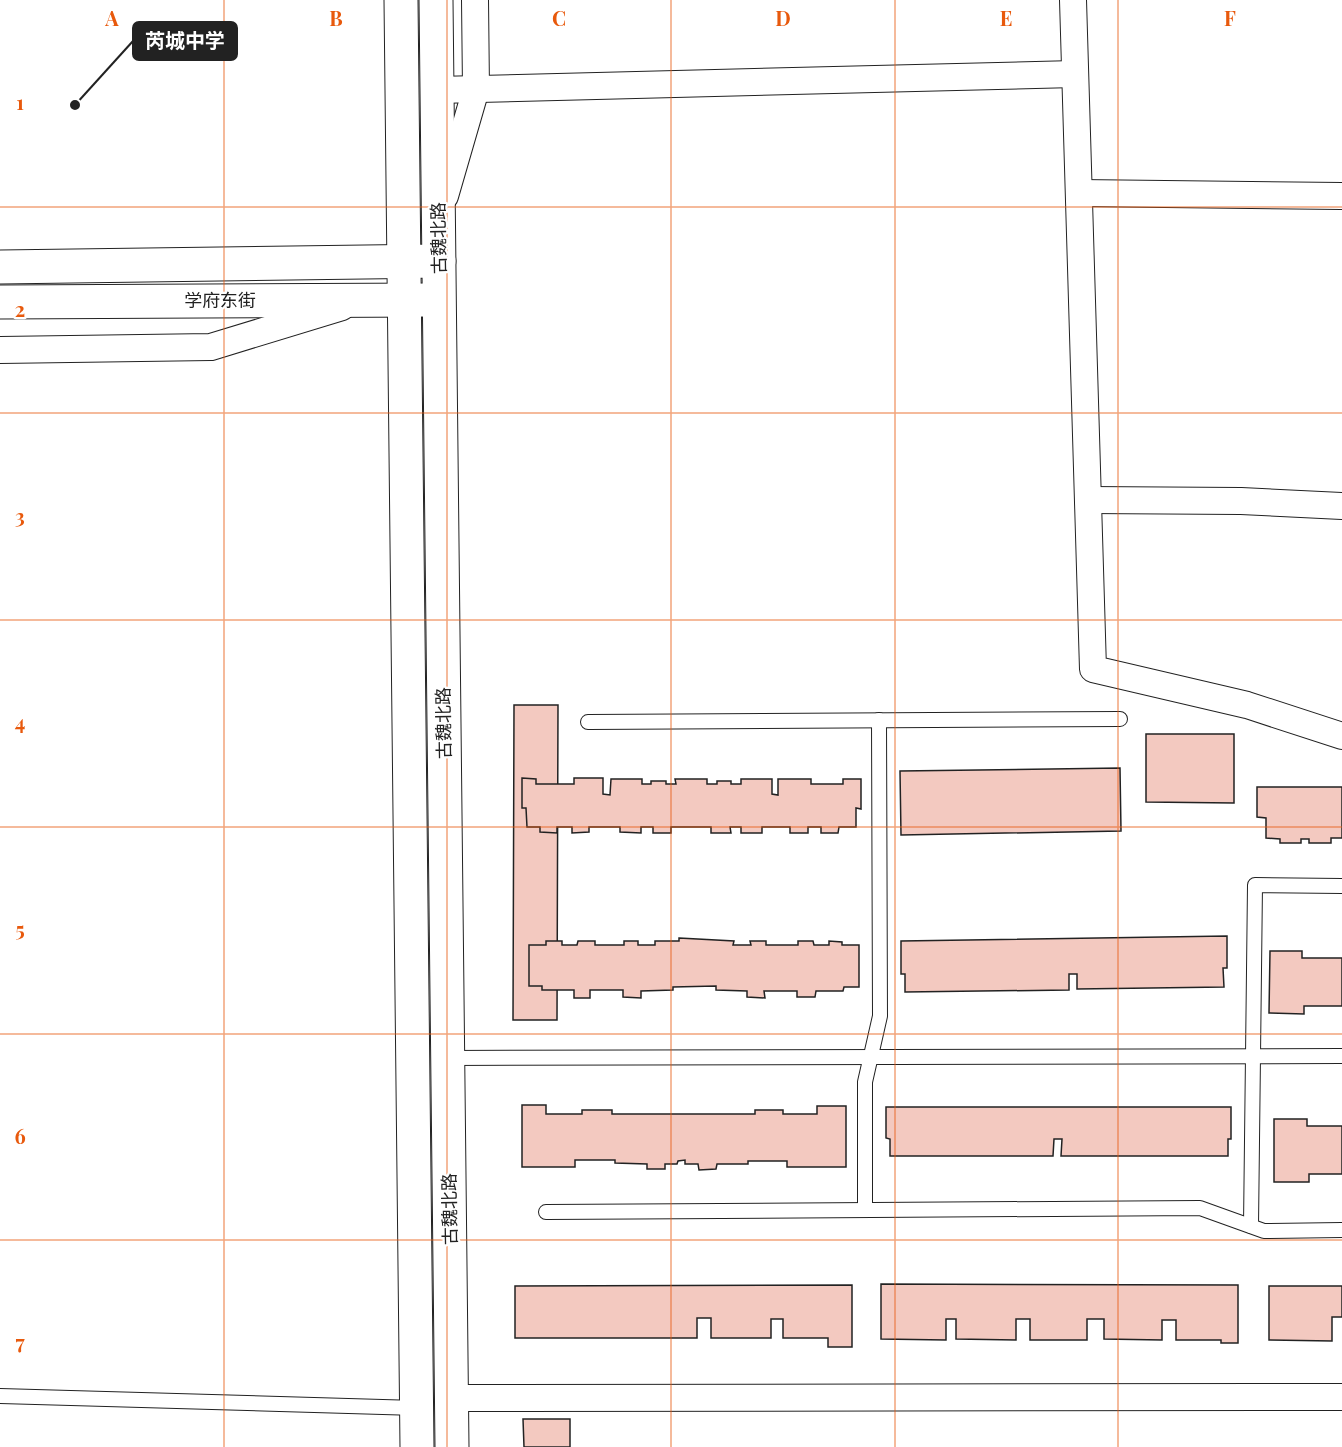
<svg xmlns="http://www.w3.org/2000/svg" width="1342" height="1447" font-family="'Playfair Display','Noto Sans SC',serif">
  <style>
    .building { fill: #f3c9c0; stroke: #222; stroke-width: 1.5 }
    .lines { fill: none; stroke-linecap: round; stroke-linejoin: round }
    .service-casing { stroke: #222; stroke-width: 16 }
    .minor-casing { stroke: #222; stroke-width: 28 }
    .tertiary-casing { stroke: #222; stroke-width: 35 }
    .secondary-casing { stroke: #222; stroke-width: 35 }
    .service { stroke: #fff; stroke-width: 14 }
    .minor { stroke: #fff; stroke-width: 26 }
    .tertiary { stroke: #fff; stroke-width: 33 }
    .secondary { stroke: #fff; stroke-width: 33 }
    .grid { fill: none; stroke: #e8590c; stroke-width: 1.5; stroke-opacity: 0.55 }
    .labels { text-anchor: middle; stroke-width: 4.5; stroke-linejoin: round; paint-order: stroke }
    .street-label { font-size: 18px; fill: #222; stroke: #fff }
    .grid-label { font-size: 20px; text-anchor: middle; font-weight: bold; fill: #e8590c; stroke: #fff; stroke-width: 4.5; stroke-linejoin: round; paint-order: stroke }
    .leader { fill: none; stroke: #222; stroke-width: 2 }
    .callout-dot { fill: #222; stroke: #fff; stroke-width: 2 }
    .callout { fill: #222; stroke: #222; stroke-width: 2 }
    .callout-label { font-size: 20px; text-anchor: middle; font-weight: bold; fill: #fff }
  </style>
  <rect width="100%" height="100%" fill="#fff"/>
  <!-- building -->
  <g class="building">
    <polygon points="514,705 558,705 557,1020 513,1020"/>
    <polygon points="1146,734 1234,734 1234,803 1146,802"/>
    <polygon points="1120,768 1121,831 901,835 900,771"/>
    <polygon points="522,778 536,779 536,784 574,784 574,778 603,778 603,794 610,795 611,779 642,779 642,784 651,784 651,781 666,781 666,784 676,784 675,779 707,779 707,784 717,784 717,781 731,781 731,784 741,784 741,779 772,779 772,794 778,795 778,779 811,779 811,784 843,784 843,779 861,779 861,809 856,808 856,827 839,827 838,833 821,833 821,827 808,827 808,833 790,833 790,827 762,827 762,833 741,833 741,827 730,827 731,833 711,833 711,827 671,827 671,833 653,833 653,827 641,827 641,833 620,832 620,827 589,827 589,832 572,833 572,827 557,827 557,833 540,832 540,827 527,827 526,808 522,808"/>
    <polygon points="1257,787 1342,787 1342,838 1331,838 1331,843 1309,843 1309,839 1301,839 1301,843 1280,843 1280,839 1266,838 1266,818 1257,817"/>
    <polygon points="1227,936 1227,968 1223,968 1224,987 1077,989 1077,974 1069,974 1069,990 905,992 905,974 901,974 901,941"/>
    <polygon points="679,938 734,941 733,945 751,945 750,941 766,941 766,945 798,945 798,941 813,941 814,945 829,945 829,941 842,942 842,945 859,945 859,987 844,987 843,991 816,991 815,997 797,997 797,991 764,991 765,998 747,997 747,991 716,990 716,986 673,987 673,990 641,991 641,998 623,997 623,990 590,990 590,998 574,998 574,990 542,990 542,986 529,986 529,945 546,945 546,941 562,941 562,945 577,945 578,941 595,941 595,945 624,945 624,941 638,941 638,945 655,945 655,941 679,941"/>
    <polygon points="1270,951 1302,951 1302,958 1342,958 1342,1006 1304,1006 1304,1014 1269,1013"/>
    <polygon points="522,1105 546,1105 546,1114 582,1114 582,1110 612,1110 612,1114 755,1114 755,1110 783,1110 783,1114 817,1114 817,1106 846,1106 846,1167 787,1167 787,1161 748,1161 748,1164 717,1164 716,1169 699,1170 698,1164 685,1164 685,1160 678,1161 677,1164 665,1164 665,1169 647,1169 647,1164 615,1163 615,1160 575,1160 575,1167 522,1167"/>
    <polygon points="886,1107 1231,1107 1231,1139 1228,1139 1228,1156 1061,1156 1062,1139 1054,1139 1053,1156 890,1156 890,1139 886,1138"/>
    <polygon points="1274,1119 1307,1119 1307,1126 1342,1126 1342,1174 1309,1174 1309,1182 1274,1182"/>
    <polygon points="881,1284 1238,1285 1238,1343 1221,1343 1221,1340 1176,1340 1176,1320 1162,1320 1162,1340 1104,1339 1104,1319 1087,1319 1087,1340 1030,1340 1030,1319 1016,1319 1016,1340 956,1339 956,1319 946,1319 946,1340 881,1339"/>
    <polygon points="852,1285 852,1347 828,1347 828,1338 783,1338 783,1319 771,1319 771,1338 711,1338 711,1318 697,1318 697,1338 515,1338 515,1286"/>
    <polygon points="1269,1286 1342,1286 1342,1317 1332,1317 1332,1341 1269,1340"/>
    <polygon points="523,1419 570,1419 570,1447 524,1447"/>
  </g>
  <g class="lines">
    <defs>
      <g id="service">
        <polyline points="588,722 1120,719"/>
        <polyline points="448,1058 1342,1056"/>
        <polyline points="865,1210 865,1082 880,1016 879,720"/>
        <polyline points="546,1212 1200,1208 1264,1231 1342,1230"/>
        <polyline points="1251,1226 1255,885 1342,886"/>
        <polyline points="0,1396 417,1408"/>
      </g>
      <g id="minor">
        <polyline points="1073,0 1093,669 1247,705 1342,736"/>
        <polyline points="437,90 1075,74"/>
        <polyline points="1079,193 1342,196"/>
        <polyline points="445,196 476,89 475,0"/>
        <polyline points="0,350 211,347 342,307"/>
        <polyline points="1088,500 1241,501 1342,506"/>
        <polyline points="452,1398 1342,1397"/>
      </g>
      <g id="tertiary">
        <polyline points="0,267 439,261"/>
        <polyline points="0,302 433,300"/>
      </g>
      <g id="secondary">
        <polyline points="401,0 417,1447"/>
        <polyline points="436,0 452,1447"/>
      </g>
    </defs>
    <!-- service casing -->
    <use href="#service" class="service-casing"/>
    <!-- minor casing -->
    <use href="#minor" class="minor-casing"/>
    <!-- tertiary casing -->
    <use href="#tertiary" class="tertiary-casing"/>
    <!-- secondary casing -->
    <use href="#secondary" class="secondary-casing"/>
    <!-- service -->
    <use href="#service" class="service"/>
    <!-- minor -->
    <use href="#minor" class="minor"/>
    <!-- tertiary -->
    <use href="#tertiary" class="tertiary"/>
    <!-- secondary -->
    <use href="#secondary" class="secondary"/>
  </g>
  <!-- grid -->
  <path class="grid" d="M 224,0 L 224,1447M 447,0 L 447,1447M 671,0 L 671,1447M 895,0 L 895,1447M 1118,0 L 1118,1447M 0,207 L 1342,207M 0,413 L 1342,413M 0,620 L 1342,620M 0,827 L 1342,827M 0,1034 L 1342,1034M 0,1240 L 1342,1240"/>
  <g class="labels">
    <!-- street labels -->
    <g class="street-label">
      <text transform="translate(439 238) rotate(-91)" y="6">古魏北路</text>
      <text x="220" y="307">学府东街</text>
      <text transform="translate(444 723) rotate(-91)" y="6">古魏北路</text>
      <text transform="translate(450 1209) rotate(-91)" y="6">古魏北路</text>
    </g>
  </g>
  <g class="grid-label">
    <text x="112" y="26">A</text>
    <text x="336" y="26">B</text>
    <text x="559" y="26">C</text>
    <text x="783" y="26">D</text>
    <text x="1006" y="26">E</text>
    <text x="1230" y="26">F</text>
    <text x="20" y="110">1</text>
    <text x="20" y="317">2</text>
    <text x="20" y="524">3</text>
    <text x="20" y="730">4</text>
    <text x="20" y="937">5</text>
    <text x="20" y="1144">6</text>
    <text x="20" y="1350">7</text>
  </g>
  <!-- callouts -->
  <path class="leader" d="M75 105L133 41"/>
  <circle class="callout-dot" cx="75" cy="105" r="6"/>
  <rect class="callout" x="133" y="22" width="104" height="38" rx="6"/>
  <g class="callout-label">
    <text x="185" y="48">芮城中学</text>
  </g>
</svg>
